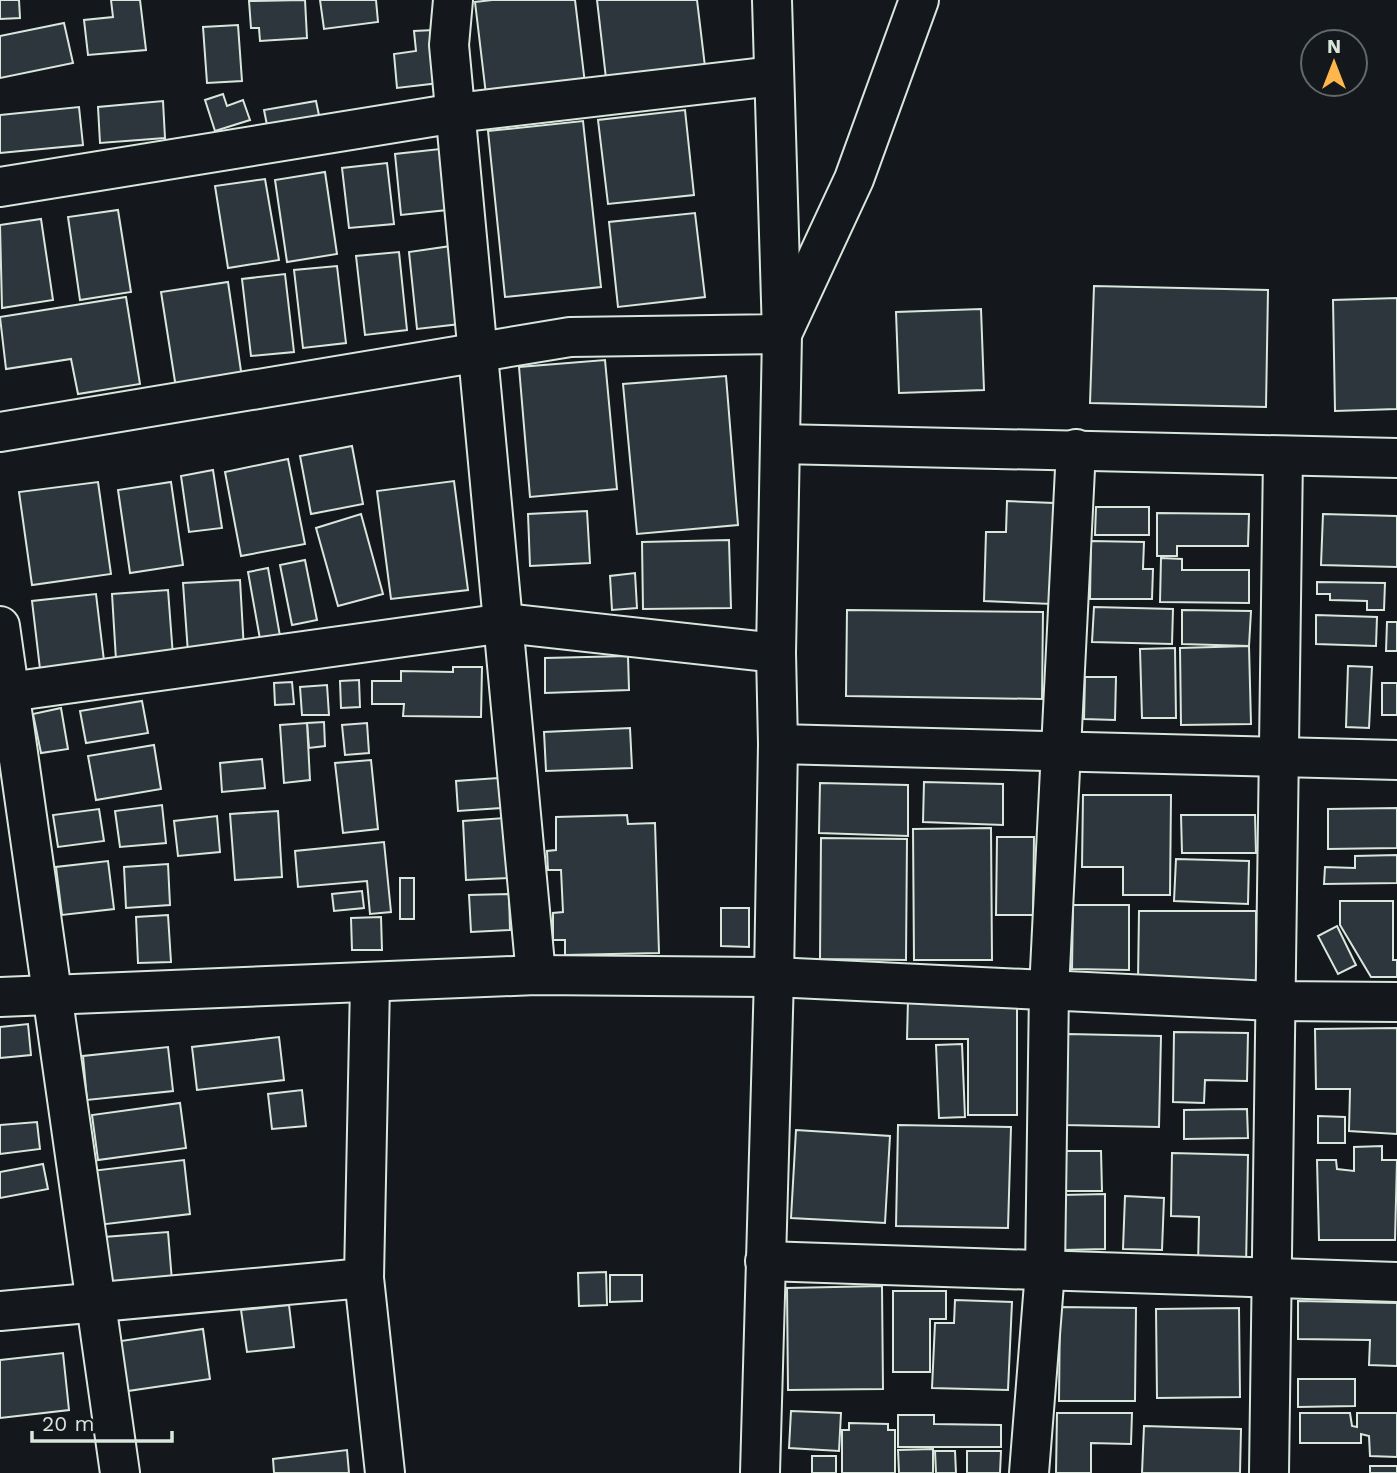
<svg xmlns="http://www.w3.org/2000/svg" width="1397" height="1473" font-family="'Work Sans',sans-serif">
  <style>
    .building { fill: #2c363c; stroke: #d8e6dc; stroke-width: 2 }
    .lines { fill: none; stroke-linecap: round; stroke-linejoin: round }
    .street-casing { stroke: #d8e6dc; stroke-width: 42 }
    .street { stroke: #14181c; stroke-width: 38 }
  </style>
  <rect width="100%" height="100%" fill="#14181c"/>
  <!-- building -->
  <g class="building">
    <polygon points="0,0 19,0 20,18 0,19"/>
    <polygon points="111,0 140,0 146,50 88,55 84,20 113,17"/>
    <polygon points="305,0 307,38 260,41 259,28 251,28 249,1"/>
    <polygon points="320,0 376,0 378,22 324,29"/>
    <polygon points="492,0 575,0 586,92 487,103 475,2"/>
    <polygon points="597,0 697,0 706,75 607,87"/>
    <polygon points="64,23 73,63 0,78 0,36"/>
    <polygon points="238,25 242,81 207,83 203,27"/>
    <polygon points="434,30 439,83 397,88 394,54 416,51 414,31"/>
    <polygon points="223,94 227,106 243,100 250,120 215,131 205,100"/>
    <polygon points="163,101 165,138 100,143 98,107"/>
    <polygon points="316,101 320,120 268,130 264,110"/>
    <polygon points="79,107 83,145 0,153 0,115"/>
    <polygon points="685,110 694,195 608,204 598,120"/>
    <polygon points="583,121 601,287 505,297 488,131"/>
    <polygon points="440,149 447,210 401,215 395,154"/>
    <polygon points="387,163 394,224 349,228 342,168"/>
    <polygon points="325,172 337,254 287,262 275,180"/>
    <polygon points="265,179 279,260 228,268 215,186"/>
    <polygon points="118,210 131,292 80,300 68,217"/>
    <polygon points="695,213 705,297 618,307 609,222"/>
    <polygon points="41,219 53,300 2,308 0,225"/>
    <polygon points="451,246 460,324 417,329 409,252"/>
    <polygon points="399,252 407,330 365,335 356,256"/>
    <polygon points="337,266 346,343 303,348 294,270"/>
    <polygon points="285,274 294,352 251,356 242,279"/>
    <polygon points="228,282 242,378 176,388 161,292"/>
    <polygon points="1094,286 1268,290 1266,407 1090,403"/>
    <polygon points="126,297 140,384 78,394 71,359 6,369 0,317"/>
    <polygon points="1397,298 1397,409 1335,411 1333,300"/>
    <polygon points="981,309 984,390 899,393 896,312"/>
    <polygon points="605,360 617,489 530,497 519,367"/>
    <polygon points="726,376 738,525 637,534 623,384"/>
    <polygon points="352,446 363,504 311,514 300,456"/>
    <polygon points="288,459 305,544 241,556 225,472"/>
    <polygon points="213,470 222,528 189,532 181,476"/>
    <polygon points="454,481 468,590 391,599 377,491"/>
    <polygon points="98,482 111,574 32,585 19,492"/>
    <polygon points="171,482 183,565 130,573 118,490"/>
    <polygon points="1007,501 1054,503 1052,604 984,601 986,532 1006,532"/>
    <polygon points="1096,507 1149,507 1149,535 1095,535"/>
    <polygon points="587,511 590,563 530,566 528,514"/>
    <polygon points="1157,513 1249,514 1248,546 1177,546 1177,556 1157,556"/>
    <polygon points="361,514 383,594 338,606 316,528"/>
    <polygon points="1323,514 1397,516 1397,567 1321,565"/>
    <polygon points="729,540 731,608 643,609 642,542"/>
    <polygon points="1091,541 1144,542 1143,569 1153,569 1152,599 1090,599"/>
    <polygon points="1161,558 1182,559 1182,570 1249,570 1249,603 1160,602"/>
    <polygon points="305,560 317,620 292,625 280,565"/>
    <polygon points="268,568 280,636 260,639 248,572"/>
    <polygon points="635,573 637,608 612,610 610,576"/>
    <polygon points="240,580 244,650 188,653 183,583"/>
    <polygon points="1317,582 1385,583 1384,610 1367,610 1367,601 1330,600 1330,594 1317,594"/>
    <polygon points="168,590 173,656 116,660 112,594"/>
    <polygon points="96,594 104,661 40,669 32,601"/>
    <polygon points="1094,607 1173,609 1172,644 1092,642"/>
    <polygon points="847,610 1043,612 1042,699 846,696"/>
    <polygon points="1182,610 1251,611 1249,646 1182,644"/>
    <polygon points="1316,615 1377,617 1376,646 1316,644"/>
    <polygon points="1387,622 1397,622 1397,651 1386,651"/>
    <polygon points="1249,646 1251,724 1181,725 1180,648"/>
    <polygon points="1175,648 1176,718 1142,718 1140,649"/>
    <polygon points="628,656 629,690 545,693 545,658"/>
    <polygon points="1348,666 1372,667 1369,728 1346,727"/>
    <polygon points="453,667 482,667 481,717 403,716 404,704 372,704 372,681 401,681 401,671 453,672"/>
    <polygon points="1085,677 1116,677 1115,720 1084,719"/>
    <polygon points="359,680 360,707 341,708 340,681"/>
    <polygon points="292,682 294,704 275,705 274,683"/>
    <rect x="1382" y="683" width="15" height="32"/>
    <polygon points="327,685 329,715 302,715 300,687"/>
    <polygon points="142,701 148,733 86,743 80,711"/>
    <polygon points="61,708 68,749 41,753 33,714"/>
    <polygon points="324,722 325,746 309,748 307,723"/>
    <polygon points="307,723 310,780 284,783 280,725"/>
    <polygon points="367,723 369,753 345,755 342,725"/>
    <polygon points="630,728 632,768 546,771 544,732"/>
    <polygon points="154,745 161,789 96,800 88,756"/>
    <polygon points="262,759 265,788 222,792 220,763"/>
    <polygon points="371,760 378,829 343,833 335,763"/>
    <polygon points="498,778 501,808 458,811 456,781"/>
    <polygon points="924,782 1003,784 1003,825 923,822"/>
    <polygon points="820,783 908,785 908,836 819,833"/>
    <polygon points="1083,795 1171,795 1170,895 1123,895 1123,867 1082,867"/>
    <polygon points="162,805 166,843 120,847 115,811"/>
    <polygon points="1397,808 1397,848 1328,849 1328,809"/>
    <polygon points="99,809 104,841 58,847 53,815"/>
    <polygon points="278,811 282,877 235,880 230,814"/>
    <polygon points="627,815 628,824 655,823 659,953 565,955 565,940 553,940 553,913 563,912 561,870 548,870 547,851 556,850 556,817"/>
    <polygon points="1181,815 1255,815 1256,853 1182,853"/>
    <polygon points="217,816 220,852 178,856 174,821"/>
    <polygon points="505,818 508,878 466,880 463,821"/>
    <polygon points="991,828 992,960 914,960 913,829"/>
    <polygon points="997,837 1034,837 1033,915 996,915"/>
    <polygon points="821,838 907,839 906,960 820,959"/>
    <polygon points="384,842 391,912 370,914 367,881 298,887 295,851"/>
    <polygon points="1397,855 1397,883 1324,884 1325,867 1355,868 1355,856"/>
    <polygon points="1176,859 1249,861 1248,904 1174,901"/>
    <polygon points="108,861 114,909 62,915 56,867"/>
    <polygon points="168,864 170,905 126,908 124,867"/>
    <rect x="400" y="878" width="14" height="41"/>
    <polygon points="362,891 364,908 334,911 332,894"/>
    <polygon points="509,894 510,930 471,932 469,895"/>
    <polygon points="1340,901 1393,901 1393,960 1397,960 1397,977 1371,977 1340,925"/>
    <polygon points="1073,905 1129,905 1129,970 1072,969"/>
    <polygon points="721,908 749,908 749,947 721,946"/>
    <polygon points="1139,911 1256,911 1256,982 1138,981"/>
    <polygon points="168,915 171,962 138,963 136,917"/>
    <polygon points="381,917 382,950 352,950 351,918"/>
    <polygon points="1337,926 1356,965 1338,974 1318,936"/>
    <polygon points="908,1000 1017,1001 1017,1115 968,1115 968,1039 907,1039"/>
    <polygon points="28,1024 31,1055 0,1058 0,1027"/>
    <polygon points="1397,1028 1397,1134 1349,1131 1350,1089 1316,1089 1315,1029"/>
    <polygon points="1174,1032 1248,1033 1247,1081 1205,1080 1204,1103 1173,1102"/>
    <polygon points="1068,1034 1161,1036 1159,1127 1065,1125"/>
    <polygon points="279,1037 284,1080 197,1090 192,1047"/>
    <polygon points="962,1044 965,1117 939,1118 936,1045"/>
    <polygon points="168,1047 173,1091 87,1100 83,1056"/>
    <polygon points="302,1090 306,1126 272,1129 268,1094"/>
    <polygon points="180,1103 186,1148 98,1160 92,1115"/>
    <polygon points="1247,1109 1248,1138 1184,1139 1184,1110"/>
    <polygon points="1318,1116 1345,1117 1345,1143 1318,1143"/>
    <polygon points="37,1122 40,1149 0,1154 0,1125"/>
    <polygon points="898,1125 1011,1127 1008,1228 896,1226"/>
    <polygon points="796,1130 890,1136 885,1223 791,1218"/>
    <polygon points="1382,1146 1382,1160 1397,1160 1395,1240 1319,1240 1317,1160 1336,1160 1337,1169 1354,1171 1354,1147"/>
    <polygon points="1064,1151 1101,1151 1102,1191 1064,1191"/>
    <polygon points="1172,1153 1248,1155 1246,1268 1198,1267 1199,1217 1171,1216"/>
    <polygon points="184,1160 190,1214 98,1225 91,1171"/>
    <polygon points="43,1164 48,1189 0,1198 0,1172"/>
    <polygon points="1105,1194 1105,1249 1063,1250 1062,1195"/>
    <polygon points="1125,1196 1164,1198 1162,1250 1123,1249"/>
    <polygon points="168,1232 172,1281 108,1285 104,1237"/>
    <polygon points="606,1272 607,1305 579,1306 578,1273"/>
    <polygon points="610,1275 642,1275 642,1301 610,1302"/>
    <polygon points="882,1286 883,1389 788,1390 787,1288"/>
    <polygon points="893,1291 946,1291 946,1319 930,1319 930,1372 893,1372"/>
    <polygon points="955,1300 1012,1302 1008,1390 932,1388 935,1323 954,1323"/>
    <polygon points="1298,1301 1397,1303 1397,1366 1369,1365 1370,1340 1298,1339"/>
    <polygon points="289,1305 294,1347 247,1352 241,1310"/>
    <polygon points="1060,1307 1136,1308 1135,1401 1059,1401"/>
    <polygon points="1239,1308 1240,1397 1157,1398 1156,1309"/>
    <polygon points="203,1329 210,1379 121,1392 114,1342"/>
    <polygon points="63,1353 69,1410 0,1418 0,1360"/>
    <polygon points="1298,1379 1355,1379 1355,1406 1298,1407"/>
    <polygon points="791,1411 841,1413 839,1451 789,1448"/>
    <polygon points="1057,1413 1132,1413 1131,1444 1091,1443 1091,1473 1056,1473"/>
    <polygon points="1300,1413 1350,1413 1352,1426 1357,1427 1357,1413 1397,1413 1397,1457 1370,1456 1369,1436 1361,1434 1361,1443 1300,1443"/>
    <polygon points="898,1415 934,1415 934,1424 1001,1425 1001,1447 898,1447"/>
    <polygon points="849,1423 888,1424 888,1430 895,1430 895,1473 842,1473 842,1430 849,1430"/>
    <polygon points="1144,1426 1241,1429 1240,1473 1142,1473"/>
    <polygon points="933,1449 933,1473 899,1473 898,1450"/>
    <polygon points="347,1450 349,1473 274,1473 273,1459"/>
    <polygon points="935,1451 955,1451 956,1473 936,1473"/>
    <polygon points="967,1451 1001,1451 1000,1473 967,1473"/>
    <rect x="812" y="1456" width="24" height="17"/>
    <rect x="1370" y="1466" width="27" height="7"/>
  </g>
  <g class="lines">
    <defs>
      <g id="street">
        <polyline points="453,0 449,45 536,975"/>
        <polyline points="0,187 456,113 774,76"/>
        <polyline points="0,432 570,337 782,334 854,179 919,0"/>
        <polyline points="780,444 1397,458"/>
        <polyline points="0,626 120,1473"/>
        <polyline points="9,692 505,623 776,653"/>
        <polyline points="778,744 1397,760"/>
        <polyline points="370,984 364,1278 385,1473"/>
        <polyline points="0,997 536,975 774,977 1274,1001 1397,1002"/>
        <polyline points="765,1261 1397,1282"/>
        <polyline points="0,1311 364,1278"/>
        <polyline points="760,1473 774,977 778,744 776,653 782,334 772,0"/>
        <polyline points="1029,1473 1045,1271 1049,990 1076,449"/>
        <polyline points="1269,1473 1283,456"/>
      </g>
    </defs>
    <!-- street casing -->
    <use href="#street" class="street-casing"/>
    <!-- street -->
    <use href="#street" class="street"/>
  </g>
  <!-- north arrow -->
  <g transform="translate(1334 63)"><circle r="33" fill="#14181c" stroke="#626a69" stroke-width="2"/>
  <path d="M0-5L12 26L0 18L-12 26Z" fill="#ffb74d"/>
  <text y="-10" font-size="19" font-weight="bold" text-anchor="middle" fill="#d8e6dc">N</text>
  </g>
  <!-- scale -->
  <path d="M32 1431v10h140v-10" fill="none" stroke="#d8e6dc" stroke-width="3.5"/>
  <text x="42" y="1431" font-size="21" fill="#d8e6dc" stroke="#14181c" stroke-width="5" paint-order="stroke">20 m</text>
</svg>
